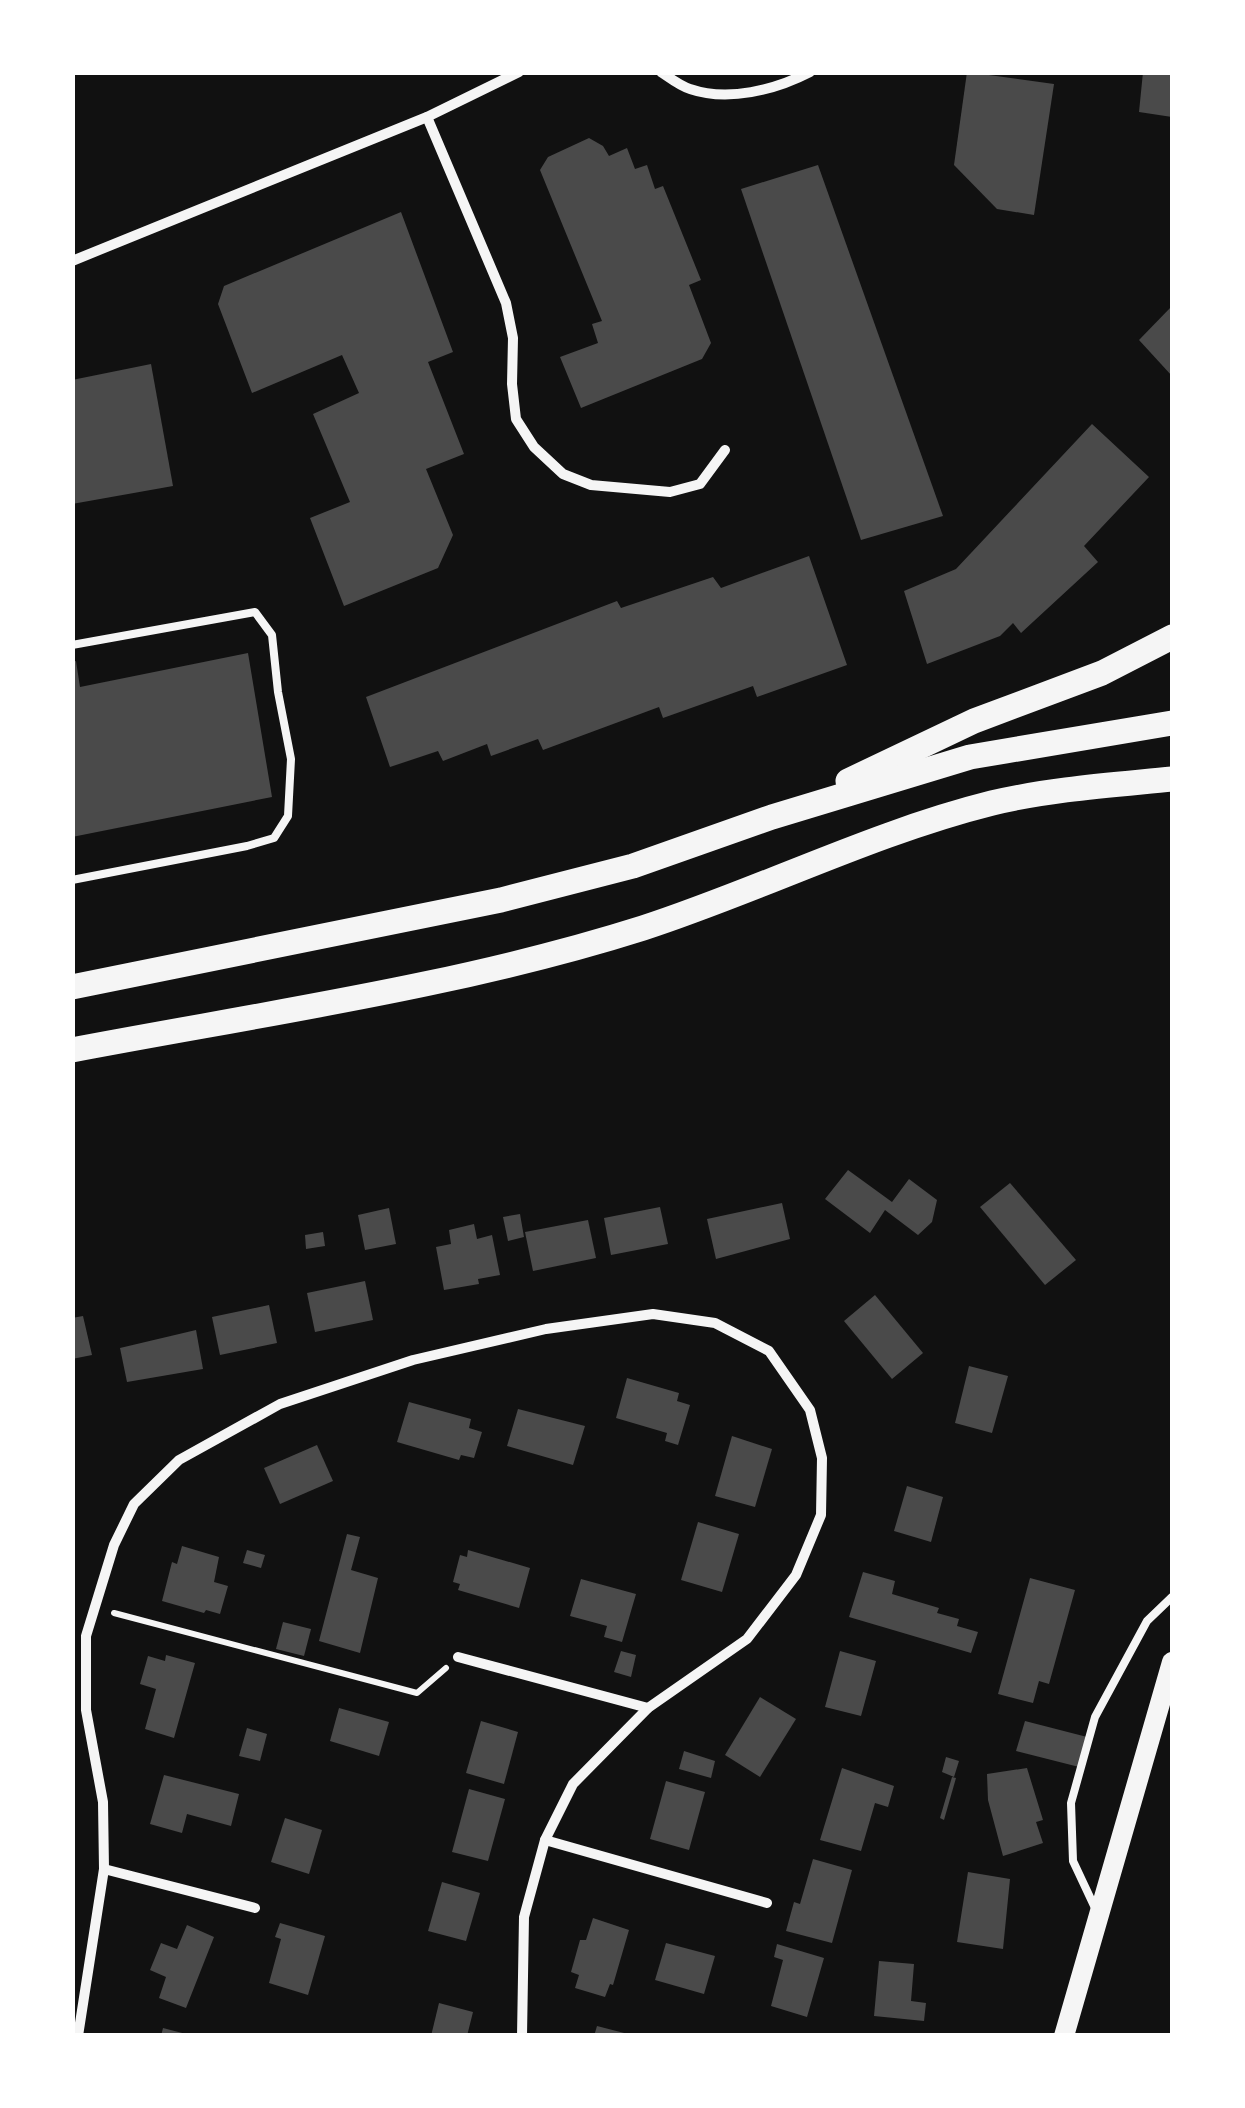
<svg xmlns="http://www.w3.org/2000/svg" width="1245" height="2108" font-family="'PT Sans Narrow',sans-serif">
  <style>
    .building { fill: #4a4a4a }
    .lines { fill: none; stroke-linecap: round; stroke-linejoin: round }
    .path { stroke: #f5f5f5; stroke-width: 6 }
    .service { stroke: #f5f5f5; stroke-width: 8 }
    .minor { stroke: #f5f5f5; stroke-width: 10 }
    .secondary { stroke: #f5f5f5; stroke-width: 20 }
    .primary { stroke: #f5f5f5; stroke-width: 25 }
  </style>
  <rect width="100%" height="100%" fill="#111"/>
  <!-- building -->
  <g class="building">
    <polygon points="967,72 1054,84 1034,215 997,209 954,165"/>
    <polygon points="1143,72 1172,72 1172,117 1139,112"/>
    <polygon points="589,138 603,146 609,156 627,148 635,169 647,165 655,189 663,186 701,280 689,285 711,343 702,359 581,408 560,357 598,343 592,324 602,321 540,170 548,157"/>
    <polygon points="818,165 943,516 861,540 741,189"/>
    <polygon points="401,212 453,352 428,362 464,454 426,469 453,535 438,568 344,606 310,518 350,502 313,414 359,393 342,355 252,393 218,304 224,286"/>
    <polygon points="1172,306 1172,376 1139,340"/>
    <polygon points="151,364 173,486 72,504 72,380"/>
    <polygon points="1092,424 1149,477 1084,546 1098,562 1021,633 1013,623 1000,636 927,664 904,591 956,569"/>
    <polygon points="809,556 847,665 757,697 753,686 663,718 659,707 543,750 538,739 491,756 487,744 443,761 438,751 390,767 366,697 617,601 621,608 713,577 721,588"/>
    <polygon points="248,653 272,797 72,837 72,662 76,661 80,687"/>
    <polygon points="848,1170 892,1202 909,1179 937,1200 932,1222 918,1235 885,1210 870,1233 825,1199"/>
    <polygon points="1010,1183 1076,1260 1045,1285 980,1207"/>
    <polygon points="782,1203 790,1239 716,1259 707,1219"/>
    <polygon points="660,1207 668,1244 611,1255 604,1218"/>
    <polygon points="389,1208 396,1244 365,1250 358,1215"/>
    <polygon points="520,1214 524,1237 508,1241 503,1217"/>
    <polygon points="588,1220 596,1258 533,1271 525,1232"/>
    <polygon points="474,1224 477,1239 492,1235 500,1275 478,1279 479,1284 444,1290 436,1247 451,1244 449,1230"/>
    <polygon points="323,1232 325,1246 306,1249 305,1235"/>
    <polygon points="365,1281 373,1320 315,1332 307,1293"/>
    <polygon points="875,1295 923,1353 892,1379 844,1321"/>
    <polygon points="269,1305 277,1343 220,1355 212,1317"/>
    <polygon points="83,1316 92,1355 72,1359 72,1318"/>
    <polygon points="196,1330 203,1369 127,1382 120,1348"/>
    <polygon points="969,1366 1008,1376 992,1433 955,1423"/>
    <polygon points="627,1378 679,1393 677,1401 690,1405 678,1445 665,1441 667,1433 616,1418"/>
    <polygon points="409,1402 471,1419 469,1428 482,1432 474,1458 461,1455 459,1460 397,1442"/>
    <polygon points="518,1409 585,1426 573,1465 507,1446"/>
    <polygon points="732,1436 772,1449 755,1507 715,1496"/>
    <polygon points="317,1445 333,1481 280,1504 264,1468"/>
    <polygon points="907,1486 943,1497 931,1542 894,1531"/>
    <polygon points="698,1522 739,1534 722,1592 681,1580"/>
    <polygon points="347,1534 360,1537 351,1570 378,1578 360,1653 319,1641"/>
    <polygon points="182,1546 219,1557 214,1582 228,1586 220,1614 206,1610 204,1613 162,1601 172,1562 177,1564"/>
    <polygon points="247,1550 265,1555 261,1568 243,1563"/>
    <polygon points="468,1550 530,1568 519,1608 458,1590 460,1584 453,1582 460,1555 467,1557"/>
    <polygon points="863,1572 895,1581 892,1594 939,1608 937,1613 959,1619 957,1626 978,1632 971,1653 849,1617"/>
    <polygon points="1030,1578 1075,1590 1049,1684 1039,1681 1033,1703 998,1694"/>
    <polygon points="581,1579 636,1594 622,1642 604,1637 607,1626 570,1616"/>
    <polygon points="283,1622 311,1629 304,1656 276,1649"/>
    <polygon points="621,1651 636,1655 631,1677 614,1672"/>
    <polygon points="840,1651 876,1661 861,1716 825,1707"/>
    <polygon points="166,1655 195,1663 174,1738 145,1729 156,1689 140,1684 148,1656 165,1661"/>
    <polygon points="760,1697 796,1719 760,1777 725,1755"/>
    <polygon points="339,1708 389,1722 379,1756 330,1741"/>
    <polygon points="481,1721 518,1732 504,1784 466,1773"/>
    <polygon points="1025,1721 1091,1738 1083,1768 1016,1751"/>
    <polygon points="247,1728 267,1734 260,1761 239,1756"/>
    <polygon points="684,1751 715,1761 711,1778 679,1769"/>
    <polygon points="946,1757 959,1761 954,1777 942,1772"/>
    <polygon points="842,1768 894,1786 888,1807 875,1803 861,1851 820,1840"/>
    <polygon points="1027,1768 1043,1820 1036,1822 1043,1843 1003,1856 988,1800 987,1774"/>
    <polygon points="164,1775 239,1794 231,1826 187,1814 182,1833 150,1824"/>
    <polygon points="952,1777 956,1778 944,1820 940,1818"/>
    <polygon points="666,1781 705,1792 689,1850 650,1839"/>
    <polygon points="469,1789 505,1799 488,1861 452,1852"/>
    <polygon points="285,1818 322,1830 309,1874 271,1862"/>
    <polygon points="813,1859 852,1870 832,1943 786,1931 794,1902 800,1904"/>
    <polygon points="968,1872 1010,1879 1003,1949 957,1942"/>
    <polygon points="442,1882 480,1893 466,1941 428,1931"/>
    <polygon points="593,1918 629,1930 613,1985 610,1984 605,1997 575,1988 579,1975 571,1972 580,1940 586,1940"/>
    <polygon points="280,1923 325,1936 308,1995 269,1983 281,1939 275,1937"/>
    <polygon points="187,1925 214,1937 186,2008 159,1998 166,1977 150,1970 161,1943 177,1949"/>
    <polygon points="666,1943 715,1956 704,1994 655,1980"/>
    <polygon points="777,1944 824,1958 807,2017 771,2006 783,1960 774,1957"/>
    <polygon points="879,1961 914,1964 911,2001 926,2003 924,2021 874,2016"/>
    <polygon points="439,2003 473,2012 467,2036 431,2036"/>
    <polygon points="597,2026 628,2034 628,2036 594,2036"/>
    <polygon points="163,2028 186,2034 186,2036 161,2036"/>
  </g>
  <g class="lines">
    <!-- path -->
    <polyline class="path" points="114,1613 417,1693 446,1668"/>
    <!-- service -->
    <g class="service">
      <polyline points="72,645 255,612 272,635 278,692 291,759 288,816 274,838 247,846 72,880"/>
      <polyline points="1096,1910 1073,1861 1071,1803 1095,1717 1147,1621 1172,1597"/>
    </g>
    <!-- minor -->
    <g class="minor">
      <path d="M 661,72 C 670,78 680,86 690,89 C 728,102 775,90 810,72"/>
      <polyline points="427,117 506,303 513,338 512,384 516,419 534,447 563,474 591,485 670,492 700,484 725,450"/>
      <polyline points="72,261 427,117 519,72"/>
      <polyline points="458,1657 648,1708"/>
      <polyline points="545,1840 767,1903"/>
      <polyline points="104,1869 255,1908"/>
      <polyline points="78,2036 104,1869 103,1802 86,1710 86,1636 114,1545 134,1504 179,1460 280,1404 413,1360 546,1329 653,1314 715,1323 769,1351 810,1410 822,1458 821,1515 796,1575 747,1639 648,1708 573,1784 545,1840 524,1917 522,2036"/>
    </g>
    <!-- secondary -->
    <polyline class="secondary" points="1064,2036 1172,1662"/>
    <!-- primary -->
    <g class="primary">
      <polyline points="848,781 974,721 1102,673 1172,637"/>
      <polyline points="72,987 501,900 633,866 772,817 970,757 1172,723"/>
      <path d="M 72,1050 C 261,1014 460,986 643,928 C 760,890 872,833 992,803 C 1051,789 1112,785 1172,779"/>
    </g>
  </g>
  <!-- border -->
  <rect width="1245" height="2108" fill="none" stroke="#ffffff" stroke-width="150"/>
</svg>
